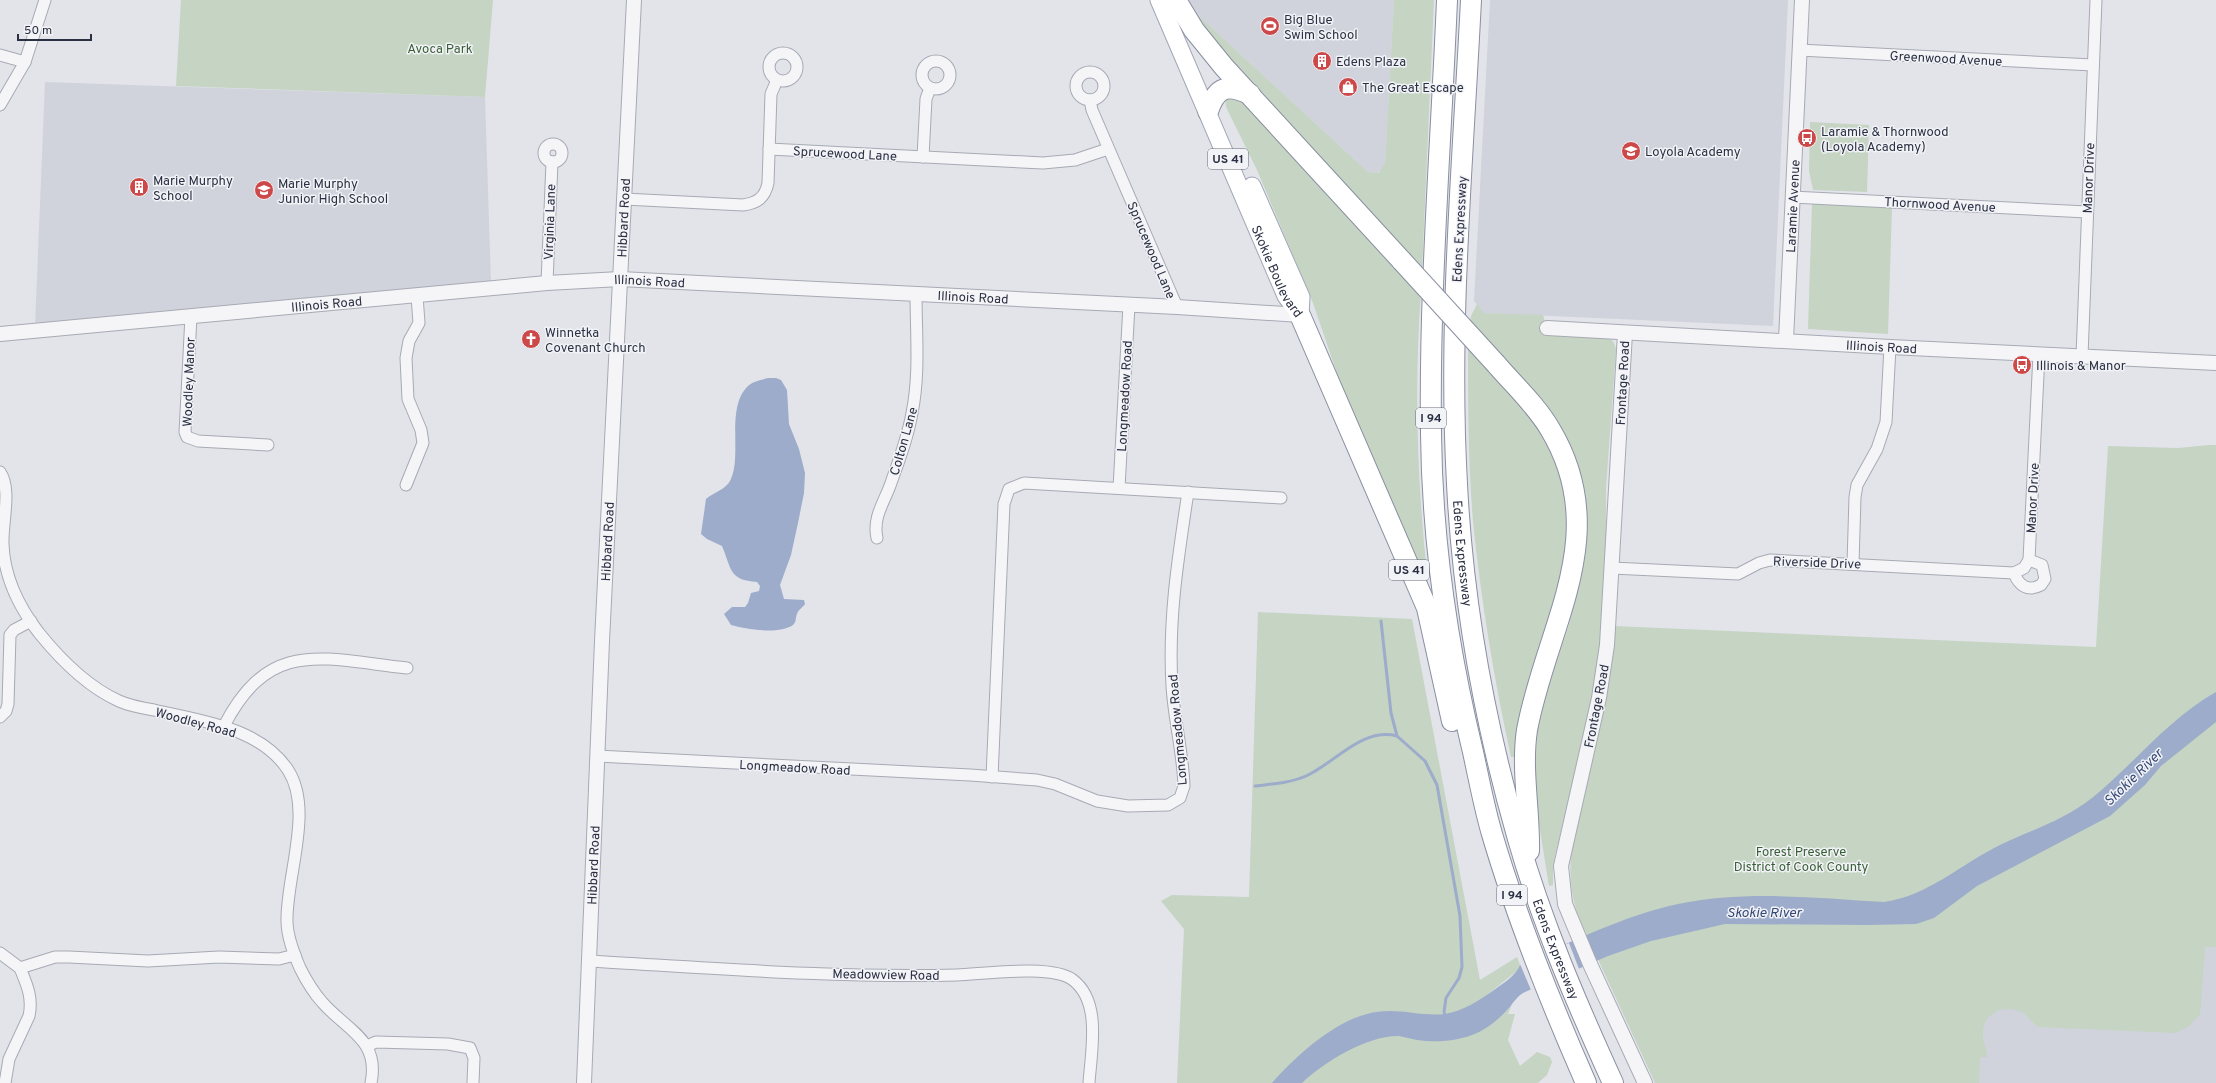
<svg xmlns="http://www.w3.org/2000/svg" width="2216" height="1083" font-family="Overpass,sans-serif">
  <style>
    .built { fill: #d0d3dc }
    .green { fill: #c5d4c3 }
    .water { fill: #9dacca }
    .pier { fill: #e2e4ea }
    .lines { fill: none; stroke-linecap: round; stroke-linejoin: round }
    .stream { stroke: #9dacca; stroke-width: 3 }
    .minor-casing { stroke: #a7aab4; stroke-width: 13 }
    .tertiary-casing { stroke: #a7aab4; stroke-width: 16 }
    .primary-casing { stroke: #a1a6b6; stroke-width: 19 }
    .motorway-casing { stroke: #898fa1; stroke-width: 22 }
    .minor { stroke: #f5f5f8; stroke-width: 11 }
    .tertiary { stroke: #f5f5f8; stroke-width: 14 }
    .primary { stroke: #fff; stroke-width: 17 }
    .motorway { stroke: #fff; stroke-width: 20 }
    .motorway-bridge-casing { stroke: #898fa1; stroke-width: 22; stroke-linecap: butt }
    .motorway-bridge { stroke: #fff; stroke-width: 20 }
    .labels { text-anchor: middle; stroke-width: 3; stroke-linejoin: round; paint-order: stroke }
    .shield { fill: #f2f3f7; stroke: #666a78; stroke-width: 1 }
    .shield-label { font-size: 12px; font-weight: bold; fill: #2a2f42 }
    .poi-label { font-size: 13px; fill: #2a2f42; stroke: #f2f3f7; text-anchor: start }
    .park-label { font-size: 13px; fill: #395e37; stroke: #f2f3f7 }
    .street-label { font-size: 13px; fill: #2a2f42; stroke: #f2f3f7 }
    .water-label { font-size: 14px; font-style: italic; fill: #344876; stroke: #f2f3f7 }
  </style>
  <rect width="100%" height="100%" fill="#e2e4ea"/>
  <!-- built -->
  <g class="built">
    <polygon points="1184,0 1394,0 1385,163 1383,169 1378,173 1368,172 1186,4"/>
    <polygon points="1490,0 1788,0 1773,326 1484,313 1474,301"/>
    <polygon points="45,82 485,97 491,283 35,326"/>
    <polygon points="2200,944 2216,944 2216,1083 1977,1083 1981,1006"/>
  </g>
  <!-- green -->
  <g class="green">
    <polygon points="181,0 493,0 485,97 176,86"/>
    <polygon points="1394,0 1434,0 1422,271 1195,22 1186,4 1368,172 1379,173 1385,163"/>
    <path d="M 1225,97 L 1238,97 L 1421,291 C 1414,388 1417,485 1428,582 L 1422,583 L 1345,397 L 1313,303 L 1257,170 L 1226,107 Z"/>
    <polygon points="1810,122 1869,125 1867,192 1813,190 1809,171"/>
    <polygon points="1812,203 1892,206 1888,334 1808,329"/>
    <polygon points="1477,304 1484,313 1543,315 1545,322 1608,338 1613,341 1616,349 1606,488 1606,537 1601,642 1593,701 1556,851 1553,865 1553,885 1549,886 1538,818 1535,770 1537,732 1544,694 1568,628 1584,558 1585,531 1578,475 1470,325 1471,316"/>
    <path d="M 1468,343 L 1538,426 L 1558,466 L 1565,489 L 1570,536 L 1518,757 L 1511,757 C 1494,679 1481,601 1473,521 C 1468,462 1468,403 1468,343 Z"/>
    <path d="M 2209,445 L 2216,445 L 2216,947 L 2205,947 L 2200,1015 L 2188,1027 L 2175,1033 L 2039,1027 C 2032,1024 2029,1017 2023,1013 C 2006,1003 1984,1012 1983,1032 C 1982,1041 1987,1048 1987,1057 L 1980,1057 L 1979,1083 L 1655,1083 L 1578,916 C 1570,892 1569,869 1572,844 L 1608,688 L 1614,626 L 2096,647 L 2108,446 L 2178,448 Z"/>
    <polygon points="1258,612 1412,619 1480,980 1517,957 1520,965 1518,970 1487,995 1507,1010 1512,1004 1508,1014 1515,1014 1508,1040 1520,1066 1537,1052 1550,1057 1552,1062 1547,1075 1538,1083 1177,1083 1184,929 1161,901 1172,895 1249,897"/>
  </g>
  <!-- water -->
  <g class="water">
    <path d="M 768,378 L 776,378 L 781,380 L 787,390 L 789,424 L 799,449 L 805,473 L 804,493 L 798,523 L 791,555 L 780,585 L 784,599 L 804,600 L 805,604 C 803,607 798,610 797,614 C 795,618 797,621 793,625 C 778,635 746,629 731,625 L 724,614 L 732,607 L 745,607 L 748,603 L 751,593 L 759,591 L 760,586 L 757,582 C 729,580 732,570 722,546 L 707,539 L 701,534 L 706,499 C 713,493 726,489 730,481 C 743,456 725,408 748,386 C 753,381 762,380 768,378 Z"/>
    <path d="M 2216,692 L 2216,722 L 2161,766 L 2145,785 L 2110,816 L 1977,886 L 1934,918 L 1916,924 L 1867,925 L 1725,924 L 1651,941 L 1608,956 L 1525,992 C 1517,996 1514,1002 1508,1009 C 1500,1018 1488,1028 1477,1033 C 1459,1041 1437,1043 1417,1040 C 1411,1039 1405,1037 1399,1036 C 1368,1035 1324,1062 1302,1083 L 1272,1083 C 1295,1057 1332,1023 1367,1014 C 1395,1006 1418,1017 1445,1014 C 1463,1011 1480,1000 1494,990 C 1504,983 1516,975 1520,965 C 1571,942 1623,916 1678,904 C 1746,890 1816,898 1884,902 C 1928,896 1961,864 2000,845 C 2032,830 2064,820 2092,798 C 2134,764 2168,719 2216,692 Z"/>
  </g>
  <!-- pier -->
  <polygon class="pier" points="1569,943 1579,969 1531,990 1520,964"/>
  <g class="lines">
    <!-- stream -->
    <g class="stream">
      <polyline points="1381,621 1391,713 1397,736 1425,761 1437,785 1460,916 1462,967 1459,978 1446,998 1444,1012 1446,1017"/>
      <path d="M 1255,786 C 1272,784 1290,783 1306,776 C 1335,763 1362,727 1397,736"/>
    </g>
    <defs>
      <g id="minor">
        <polyline points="1799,50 2093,65"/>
        <circle cx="783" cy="67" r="14"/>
        <polyline points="0,55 25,62"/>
        <circle cx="936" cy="75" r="14"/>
        <circle cx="1090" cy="86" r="14"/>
        <polyline points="1090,100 1092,110 1177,307"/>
        <polyline points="0,105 25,62 45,0"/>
        <circle cx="553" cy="153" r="9"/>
        <polyline points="769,149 1043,163 1075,160 1108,149"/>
        <polyline points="923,157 926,99 930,88"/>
        <polyline points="1792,197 2087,212"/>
        <path d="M 624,199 L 743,205 C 757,203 765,198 768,183 L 771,94 L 777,80"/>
        <polyline points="547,283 552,162"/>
        <polyline points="191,316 185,432 187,437 198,441 268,445"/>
        <polyline points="2082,356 2096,0"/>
        <path d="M 0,472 C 12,489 2,523 3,544 C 4,576 19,607 39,633 C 60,659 88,687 119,701 C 130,706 142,708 154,710 C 200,721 260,727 288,770 C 314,810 286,876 287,921 C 287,937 294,954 300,968 C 306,980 313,992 322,1002 C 346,1030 380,1039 371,1083"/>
        <polyline points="406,485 423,443 421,430 408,399 406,358 409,341 419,323 417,296"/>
        <polyline points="1119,488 1129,305"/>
        <path d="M 877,538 C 872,516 886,500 892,480 C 900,458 908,436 912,413 C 920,374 916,333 916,294"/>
        <polyline points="1853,564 1855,497 1857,485 1877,449 1886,422 1890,347"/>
        <polyline points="1612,568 1738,574 1759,563 1770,560 2014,573 2024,568 2029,560 2039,354"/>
        <path d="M 2014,573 C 2019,586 2028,592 2041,585 L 2045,579 L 2042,565 L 2029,560"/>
        <polyline points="0,717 6,711 8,704 10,635 14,630 31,621"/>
        <path d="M 224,726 C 270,637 323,659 407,668"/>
        <path d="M 597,756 L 970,775 L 1037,780 L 1055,784 L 1097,801 L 1128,806 L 1168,805 L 1180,798 L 1184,786 C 1183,753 1174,720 1172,686 C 1168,620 1178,558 1188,492"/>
        <polyline points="992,777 1004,504 1009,489 1024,483 1281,498"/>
        <polyline points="0,953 20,968 55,957 69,957 148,961 219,957 279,959 295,955"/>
        <path d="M 589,961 C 711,968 834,978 957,975 C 984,974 1052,964 1073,980 C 1102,1002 1091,1052 1089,1083"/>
        <polyline points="367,1046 376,1042 448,1044 470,1048 474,1058 473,1083"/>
        <path d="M 5,1083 L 9,1059 L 29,1016 C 33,998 27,985 20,968"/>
      </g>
      <g id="tertiary">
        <path id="s1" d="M 1547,328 L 1890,347 L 2216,363"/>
        <polyline points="1625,333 1607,645 1599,698 1561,866 1565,904 1590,964 1645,1083"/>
        <path id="s2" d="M 0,334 L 547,283 L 620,279 L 1177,307 L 1300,315"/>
        <path id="s3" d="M 1786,340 L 1802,0"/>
        <path id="s4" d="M 584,1083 L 602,641 L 634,0"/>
      </g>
      <g id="primary">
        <path id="s5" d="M 1159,0 L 1286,296 L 1300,315"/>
        <polyline points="1252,186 1301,297 1300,315"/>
      </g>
      <g id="motorway">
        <polyline points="1176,0 1194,30 1224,67 1402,261"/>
        <path d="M 1447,0 C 1441,144 1429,289 1431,433 C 1432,540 1448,649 1473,752 C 1479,779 1484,807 1492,834 C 1517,919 1550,1001 1586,1083"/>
        <path id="s6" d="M 1471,0 C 1463,161 1448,323 1457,484 C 1463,604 1485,724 1518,839 C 1542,923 1577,1004 1613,1083"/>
        <path d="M 1208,111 C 1217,86 1227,84 1250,94"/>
        <polyline points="1300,315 1427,608 1452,721"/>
        <path d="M 1496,364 C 1514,385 1536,405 1550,429 C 1614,535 1546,626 1527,730 C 1521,770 1530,811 1529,851"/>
      </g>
    </defs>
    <!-- minor casing -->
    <use href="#minor" class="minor-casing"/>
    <!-- tertiary casing -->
    <use href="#tertiary" class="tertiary-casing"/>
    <!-- primary casing -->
    <use href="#primary" class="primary-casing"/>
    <!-- motorway casing -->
    <use href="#motorway" class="motorway-casing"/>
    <!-- minor -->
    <use href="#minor" class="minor"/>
    <!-- tertiary -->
    <use href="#tertiary" class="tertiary"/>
    <!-- primary -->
    <use href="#primary" class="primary"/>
    <!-- motorway -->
    <use href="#motorway" class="motorway"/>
    <defs>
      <polyline id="motorway-bridge" points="1402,261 1496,364"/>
    </defs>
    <!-- motorway-bridge casing -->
    <use href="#motorway-bridge" class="motorway-bridge-casing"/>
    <!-- motorway-bridge -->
    <use href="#motorway-bridge" class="motorway-bridge"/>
  </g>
  <!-- icons -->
  <defs>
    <symbol id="stadium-disc" viewBox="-11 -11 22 22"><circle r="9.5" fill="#cd4949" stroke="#f2f3f7"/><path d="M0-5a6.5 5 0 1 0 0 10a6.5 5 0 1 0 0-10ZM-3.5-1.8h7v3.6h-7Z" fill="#fff"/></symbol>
    <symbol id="building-disc" viewBox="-11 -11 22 22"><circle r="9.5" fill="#cd4949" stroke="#f2f3f7"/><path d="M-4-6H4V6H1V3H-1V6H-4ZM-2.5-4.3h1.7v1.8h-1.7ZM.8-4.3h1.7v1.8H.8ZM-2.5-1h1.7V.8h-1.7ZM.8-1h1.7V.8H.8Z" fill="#fff"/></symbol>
    <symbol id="shop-disc" viewBox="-11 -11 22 22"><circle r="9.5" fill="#cd4949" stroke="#f2f3f7"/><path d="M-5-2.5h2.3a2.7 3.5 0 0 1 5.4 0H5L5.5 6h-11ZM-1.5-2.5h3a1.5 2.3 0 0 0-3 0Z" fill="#fff"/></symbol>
    <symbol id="bus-disc" viewBox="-11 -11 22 22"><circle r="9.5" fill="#cd4949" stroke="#f2f3f7"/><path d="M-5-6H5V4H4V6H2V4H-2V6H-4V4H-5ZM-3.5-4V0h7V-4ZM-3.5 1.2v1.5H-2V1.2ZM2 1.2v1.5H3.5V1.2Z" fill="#fff"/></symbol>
    <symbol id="school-disc" viewBox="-11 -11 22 22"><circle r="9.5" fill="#cd4949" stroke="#f2f3f7"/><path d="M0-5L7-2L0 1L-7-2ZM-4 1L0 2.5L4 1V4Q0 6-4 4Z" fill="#fff"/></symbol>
    <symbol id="church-disc" viewBox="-11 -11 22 22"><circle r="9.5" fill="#cd4949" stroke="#f2f3f7"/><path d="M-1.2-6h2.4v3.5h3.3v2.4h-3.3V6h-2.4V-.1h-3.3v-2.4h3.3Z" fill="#fff"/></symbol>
  </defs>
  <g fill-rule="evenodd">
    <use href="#stadium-disc" x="1259" y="15" width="22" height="22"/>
    <use href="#building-disc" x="1311" y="50" width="22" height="22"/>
    <use href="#shop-disc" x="1337" y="76" width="22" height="22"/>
    <use href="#bus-disc" x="1796" y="127" width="22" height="22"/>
    <use href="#school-disc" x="1620" y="140" width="22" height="22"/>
    <use href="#building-disc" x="128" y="176" width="22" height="22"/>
    <use href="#school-disc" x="253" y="179" width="22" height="22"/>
    <use href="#church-disc" x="520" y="328" width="22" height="22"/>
    <use href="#bus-disc" x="2011" y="354" width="22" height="22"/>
  </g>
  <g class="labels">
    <!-- shield labels -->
    <g class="shield">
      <rect x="1208" y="149" width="40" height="20" rx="3"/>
      <rect x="1416" y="408" width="30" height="20" rx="3"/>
      <rect x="1389" y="560" width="40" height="20" rx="3"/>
      <rect x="1497" y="885" width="30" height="20" rx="3"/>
    </g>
    <g class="shield-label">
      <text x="1228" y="163">US 41</text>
      <text x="1431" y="422">I 94</text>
      <text x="1409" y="574">US 41</text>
      <text x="1512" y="899">I 94</text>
    </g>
    <!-- poi labels -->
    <g class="poi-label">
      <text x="1284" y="24">Big Blue<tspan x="1284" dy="15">Swim School</tspan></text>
      <text x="1336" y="66">Edens Plaza</text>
      <text x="1362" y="92">The Great Escape</text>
      <text x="1821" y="136">Laramie &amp; Thornwood<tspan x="1821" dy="15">(Loyola Academy)</tspan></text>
      <text x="1645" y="156">Loyola Academy</text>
      <text x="153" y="185">Marie Murphy<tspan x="153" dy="15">School</tspan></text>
      <text x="278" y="188">Marie Murphy<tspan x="278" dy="15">Junior High School</tspan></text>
      <text x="545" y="337">Winnetka<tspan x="545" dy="15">Covenant Church</tspan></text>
      <text x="2036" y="370">Illinois &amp; Manor</text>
    </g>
    <!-- park labels -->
    <g class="park-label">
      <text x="440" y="53">Avoca Park</text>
      <text x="1801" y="856">Forest Preserve<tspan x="1801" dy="15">District of Cook County</tspan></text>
    </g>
    <!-- street labels -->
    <g class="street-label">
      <text transform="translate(1946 58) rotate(3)" y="5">Greenwood Avenue</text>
      <text transform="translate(845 153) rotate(3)" y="5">Sprucewood Lane</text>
      <text transform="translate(2088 178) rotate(-88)" y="5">Manor Drive</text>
      <text transform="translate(1940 204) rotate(3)" y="5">Thornwood Avenue</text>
      <text dy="5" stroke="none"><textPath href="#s3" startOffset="134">Laramie Avenue</textPath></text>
      <text dy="5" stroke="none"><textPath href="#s4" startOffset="866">Hibbard Road</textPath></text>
      <text transform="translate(549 222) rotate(-88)" y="5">Virginia Lane</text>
      <text transform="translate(1459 229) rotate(-87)" y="5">Edens Expressway</text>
      <text transform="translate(1152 250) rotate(67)" y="5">Sprucewood Lane</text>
      <text dy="5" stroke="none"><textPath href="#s5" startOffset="296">Skokie Boulevard</textPath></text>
      <text dy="5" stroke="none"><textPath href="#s2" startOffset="652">Illinois Road</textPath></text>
      <text dy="5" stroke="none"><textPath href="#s2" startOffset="976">Illinois Road</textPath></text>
      <text dy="5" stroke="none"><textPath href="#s2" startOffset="328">Illinois Road</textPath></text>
      <text dy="5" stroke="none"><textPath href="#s1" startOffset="335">Illinois Road</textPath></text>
      <text transform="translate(188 382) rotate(-88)" y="5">Woodley Manor</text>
      <text transform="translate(1622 383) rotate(-87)" y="5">Frontage Road</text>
      <text transform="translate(1124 396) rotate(-87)" y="5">Longmeadow Road</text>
      <text transform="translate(903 441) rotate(-74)" y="5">Colton Lane</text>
      <text transform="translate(2032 498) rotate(-87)" y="5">Manor Drive</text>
      <text dy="5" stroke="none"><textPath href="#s4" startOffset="542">Hibbard Road</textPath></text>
      <text dy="5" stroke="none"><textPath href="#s6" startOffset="554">Edens Expressway</textPath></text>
      <text transform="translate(1817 562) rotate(2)" y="5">Riverside Drive</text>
      <text transform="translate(1596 706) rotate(-79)" y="5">Frontage Road</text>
      <text transform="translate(196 722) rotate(15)" y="5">Woodley Road</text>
      <text transform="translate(1177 730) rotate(-95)" y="5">Longmeadow Road</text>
      <text transform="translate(795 767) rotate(3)" y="5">Longmeadow Road</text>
      <text dy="5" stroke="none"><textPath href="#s4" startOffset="218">Hibbard Road</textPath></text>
      <text dy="5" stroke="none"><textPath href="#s6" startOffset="962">Edens Expressway</textPath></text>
      <text transform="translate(886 974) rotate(1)" y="5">Meadowview Road</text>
    </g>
    <!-- water labels -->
    <g class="water-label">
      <text transform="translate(2133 777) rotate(-44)" y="5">Skokie River</text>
      <text x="1764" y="917">Skokie River</text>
    </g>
  </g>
  <!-- scale -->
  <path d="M18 34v6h73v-6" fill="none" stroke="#2a2f42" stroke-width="2"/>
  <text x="24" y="34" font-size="12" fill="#2a2f42" stroke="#f2f3f7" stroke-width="3" paint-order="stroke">50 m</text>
</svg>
